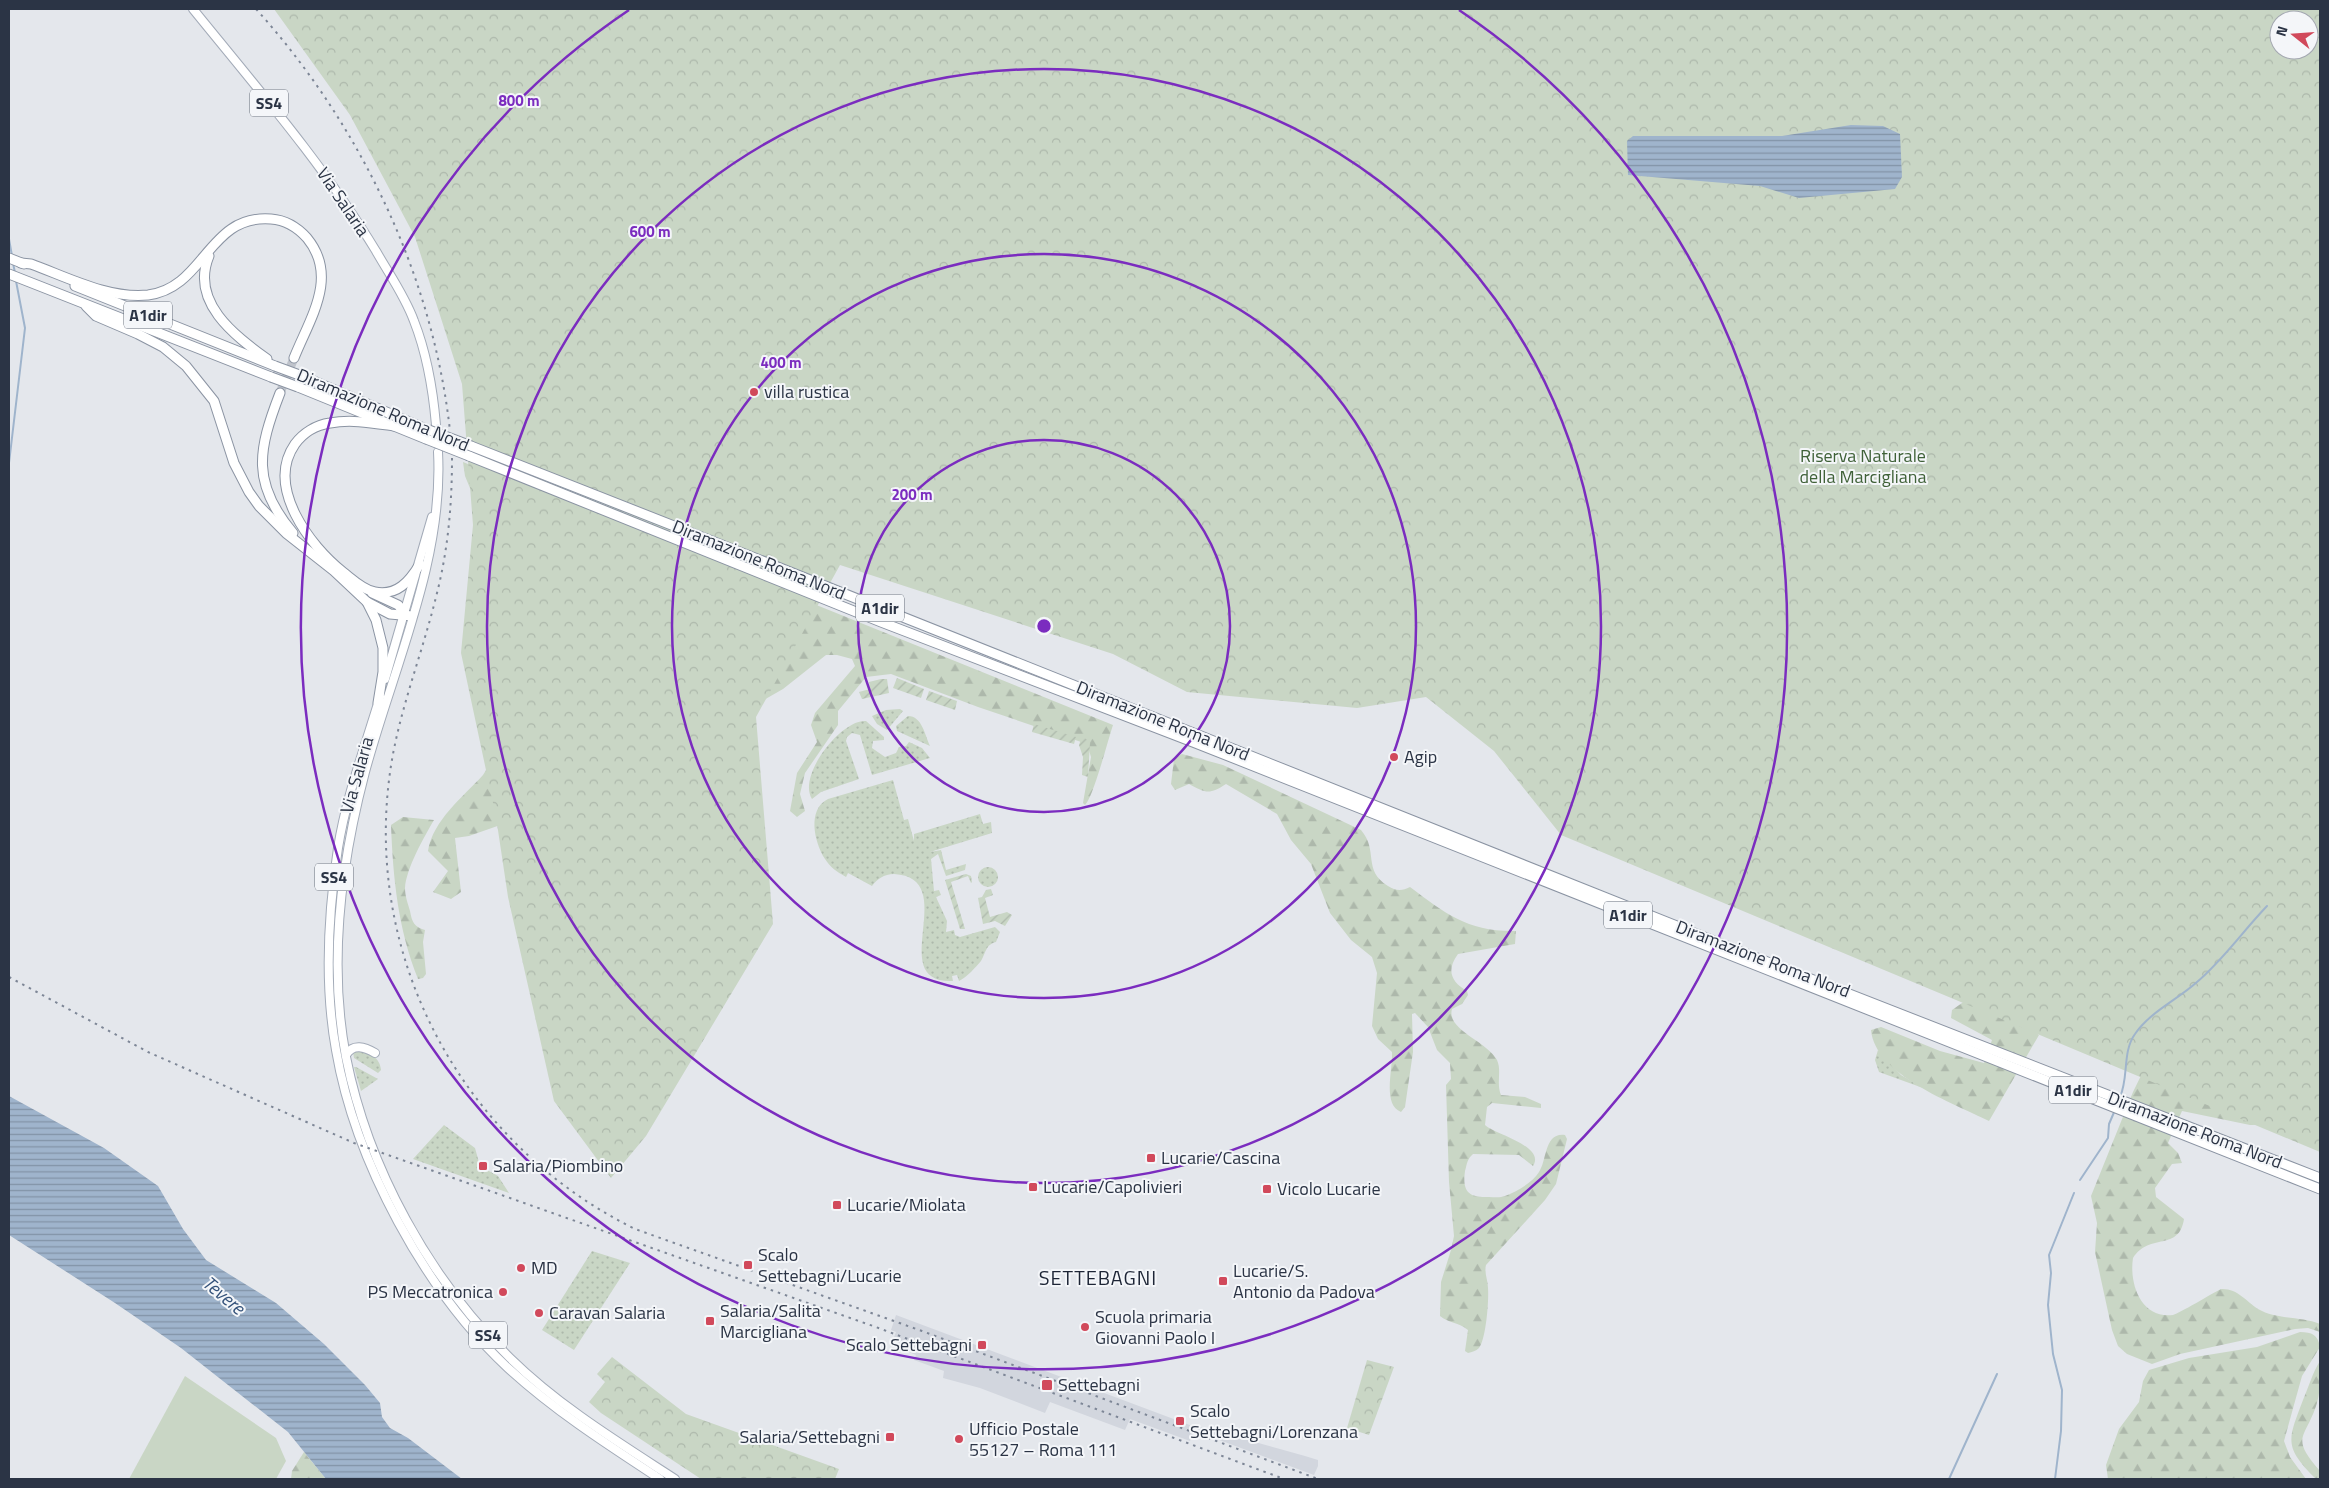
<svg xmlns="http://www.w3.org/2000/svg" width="2329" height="1488" font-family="'Titillium Web',sans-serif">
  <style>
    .built { fill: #d2d6de }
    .grass { fill: url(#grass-dots) }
    .forest { fill: url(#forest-firs) }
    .park { fill: url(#park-crowns); fill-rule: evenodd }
    .garden { fill: url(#garden-furrows) }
    .pitch { fill: #c9d6c5 }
    .water { fill: url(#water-rules) }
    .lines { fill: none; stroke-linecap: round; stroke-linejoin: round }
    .stream { stroke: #9fb4cc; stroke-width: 2 }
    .highway-tunnel { stroke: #bfc3cb; stroke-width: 9; stroke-dasharray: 9 4.5; stroke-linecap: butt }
    .major-casing { stroke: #a3abb8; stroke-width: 10 }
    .highway-casing { stroke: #8b94a3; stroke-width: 11 }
    .major { stroke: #fff; stroke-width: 8 }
    .highway { stroke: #fff; stroke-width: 9 }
    .rail { stroke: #7d8696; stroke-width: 2; stroke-dasharray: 2.5 5; stroke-linecap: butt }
    .highway-bridge-casing { stroke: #8b94a3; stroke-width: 11; stroke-linecap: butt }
    .highway-bridge { stroke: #fff; stroke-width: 9 }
    .ring { fill: none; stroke: #7b2cbf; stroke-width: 2.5 }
    .poi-dot { fill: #d1495b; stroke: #f4f6f9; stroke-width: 2 }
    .labels { text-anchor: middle; stroke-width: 4; stroke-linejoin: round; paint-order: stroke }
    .shield { fill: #f4f6f9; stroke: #676e7b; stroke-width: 1 }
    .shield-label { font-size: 16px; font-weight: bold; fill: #2b3445 }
    .street-label { font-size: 18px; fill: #2b3445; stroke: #f4f6f9 }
    .poi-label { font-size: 18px; fill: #2b3445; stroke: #f4f6f9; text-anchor: start }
    .park-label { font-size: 18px; fill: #3f6138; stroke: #f4f6f9 }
    .water-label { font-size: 19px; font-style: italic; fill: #34527a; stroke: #f4f6f9 }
    .quarter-label { font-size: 20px; letter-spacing: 1px; fill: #1d2536; stroke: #f4f6f9 }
    .centre { fill: #7b2cbf; stroke: #f4f6f9; stroke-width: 2.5 }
    .ring-label { font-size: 15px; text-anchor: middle; font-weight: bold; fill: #7b2cbf; stroke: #f4f6f9; stroke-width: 4; stroke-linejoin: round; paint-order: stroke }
  </style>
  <defs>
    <pattern id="grass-dots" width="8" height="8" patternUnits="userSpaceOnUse" patternTransform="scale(1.25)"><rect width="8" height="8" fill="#c9d6c5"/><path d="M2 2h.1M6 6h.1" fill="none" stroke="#adb8ab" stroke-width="1.8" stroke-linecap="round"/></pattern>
    <pattern id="forest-firs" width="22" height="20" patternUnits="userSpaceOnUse" patternTransform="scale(1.25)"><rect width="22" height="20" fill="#c9d6c5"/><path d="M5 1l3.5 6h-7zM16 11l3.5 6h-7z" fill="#adb8ab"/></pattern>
    <pattern id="park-crowns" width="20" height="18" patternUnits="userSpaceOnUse" patternTransform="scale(1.25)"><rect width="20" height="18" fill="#c9d6c5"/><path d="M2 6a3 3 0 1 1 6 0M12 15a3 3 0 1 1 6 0" fill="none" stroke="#adb8ab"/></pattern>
    <pattern id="garden-furrows" width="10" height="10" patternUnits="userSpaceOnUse" patternTransform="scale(1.25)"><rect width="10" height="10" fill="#c9d6c5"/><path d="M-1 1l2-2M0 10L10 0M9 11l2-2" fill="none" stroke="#adb8ab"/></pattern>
    <pattern id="water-rules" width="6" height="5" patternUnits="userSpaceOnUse" patternTransform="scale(1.25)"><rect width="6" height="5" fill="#9fb4cc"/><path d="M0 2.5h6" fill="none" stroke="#8293a7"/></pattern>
  </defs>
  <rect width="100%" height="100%" fill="#e4e7ec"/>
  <!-- built -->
  <g class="built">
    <polygon points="896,1315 1195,1427 1191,1439 1190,1441 1130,1419 1125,1430 1050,1402 1045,1413 980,1388 943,1378 944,1371 914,1360 916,1355 891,1345 896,1332 891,1330"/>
    <polygon points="1197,1426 1305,1456 1318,1460 1318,1466 1314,1475 1195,1431"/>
  </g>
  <!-- grass -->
  <g class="grass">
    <polygon points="900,709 903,711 887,730 877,724 872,716 886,710"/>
    <path d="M 908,716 C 922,716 925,735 930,746 L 897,731 L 896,726 Z"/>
    <path d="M 866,721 L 884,737 L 884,740 L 873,741 L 872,748 L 885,757 L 896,753 L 899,747 L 906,746 L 909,742 L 922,748 L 930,758 L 872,775 L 860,735 L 852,733 L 847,737 L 846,741 L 859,779 L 821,792 L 812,799 C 797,776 841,719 866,721 Z"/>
    <path d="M 893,780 L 904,820 L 908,819 L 914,841 L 914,834 L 980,814 L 983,824 L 991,822 L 992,833 L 930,852 L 941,850 L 946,870 L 966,864 L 965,870 L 946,876 L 938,854 L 931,859 L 934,891 L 939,890 L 941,895 L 936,897 L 947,921 L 946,932 L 954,930 L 955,935 L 960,937 L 995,927 L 1000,932 L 996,942 C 985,945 986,953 981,961 C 975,968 967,977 959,981 L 957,975 L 952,976 L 953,981 C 883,984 963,878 894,874 C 884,874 877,879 872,886 L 848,873 L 846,877 C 837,872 830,867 825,859 C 814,842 807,809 828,799 Z"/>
    <circle cx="988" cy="877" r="10"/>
    <path d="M 357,1050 C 368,1053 380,1056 381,1070 L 378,1073 L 354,1058 L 353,1052 Z"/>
    <polygon points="1878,1050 1901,1075 1923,1088 1879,1072 1875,1060"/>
    <polygon points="354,1067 356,1067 378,1079 361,1091"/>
    <polygon points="444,1125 475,1148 480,1166 498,1176 509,1193 413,1159"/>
    <polygon points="592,1251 630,1263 574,1350 542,1330"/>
  </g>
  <!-- forest -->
  <g class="forest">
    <path d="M 463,462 L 1113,725 C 1108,740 1093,798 1085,805 L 1083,803 L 1091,757 L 1087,744 L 978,707 L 891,674 L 866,677 L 838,711 L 838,725 L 805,773 L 800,794 L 805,811 L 797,817 L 790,811 L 797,773 L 817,742 L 811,725 L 815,713 L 855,666 L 852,659 L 837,655 L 826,655 L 783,689 L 724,723 L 506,823 L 469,836 L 455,838 L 461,892 L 451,899 L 433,892 L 448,871 L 428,851 C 433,820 463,797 483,775 L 488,767 L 472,493 L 465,476 Z"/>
    <path d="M 1182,754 L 1223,765 L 1361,830 C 1379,851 1362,870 1388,886 C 1396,891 1402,891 1410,887 C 1446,914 1468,932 1516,931 L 1515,944 L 1458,954 C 1446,970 1451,982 1467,991 L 1468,995 L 1462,1004 L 1452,1009 C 1446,1030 1487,1041 1497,1060 C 1502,1071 1496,1083 1501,1095 L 1525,1097 L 1541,1104 L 1541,1108 L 1492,1103 L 1487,1107 L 1485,1125 C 1494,1134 1546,1146 1533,1166 L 1519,1155 L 1473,1154 C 1467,1159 1467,1164 1465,1171 C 1462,1192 1469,1198 1489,1197 C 1494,1197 1500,1198 1505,1196 C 1516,1192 1532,1183 1539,1172 C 1547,1161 1544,1132 1565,1135 L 1567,1139 L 1556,1184 L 1545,1200 L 1486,1265 C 1484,1273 1488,1280 1488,1288 C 1489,1301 1486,1339 1479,1348 C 1476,1351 1472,1352 1468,1353 L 1465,1351 L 1468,1330 C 1459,1322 1448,1323 1440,1316 L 1441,1282 L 1451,1250 L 1454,1236 L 1449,1182 L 1446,1085 L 1451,1079 L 1450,1063 L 1437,1050 L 1428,1027 L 1415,1013 L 1412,1014 L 1413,1052 L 1405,1107 L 1401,1112 C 1382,1105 1393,1069 1392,1052 L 1378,1039 L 1372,1026 L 1377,973 L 1372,957 L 1351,940 L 1330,913 L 1311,864 L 1291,840 L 1277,814 L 1226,784 C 1209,795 1206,793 1189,784 L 1175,790 L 1171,784 L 1174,759 Z"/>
    <path d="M 403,817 L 434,820 C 424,837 406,869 405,888 C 405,896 408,904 410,911 C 412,922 414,927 425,930 L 423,942 L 426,974 L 423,978 L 418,979 C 398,929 393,878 391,825 Z"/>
    <path d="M 1972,996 L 2029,1027 L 2039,1035 L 1989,1121 C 1953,1103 1875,1075 1871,1030 L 1881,1027 L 1940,1051 L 1984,1063 L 1992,1040 L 1951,1018 L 1952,1010 Z"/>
    <path d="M 2154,1049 L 2319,1124 L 2250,1125 L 2182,1111 L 2168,1143 L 2178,1153 L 2182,1163 L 2172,1164 L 2155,1188 L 2156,1197 L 2184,1219 C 2179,1252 2150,1232 2133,1258 C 2129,1284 2141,1319 2173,1315 C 2178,1314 2213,1293 2221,1289 C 2237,1288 2246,1301 2258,1309 C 2277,1320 2301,1316 2320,1324 L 2320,1332 L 2308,1328 L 2295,1329 L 2180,1354 L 2152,1364 L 2127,1354 L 2118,1346 L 2112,1330 L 2095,1252 L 2097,1223 L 2091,1196 L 2133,1092 Z"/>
    <path d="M 2300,1332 C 2312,1332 2318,1335 2320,1347 L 2302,1376 L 2284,1441 L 2290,1457 L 2306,1479 L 2108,1479 L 2106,1465 L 2119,1429 L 2139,1402 L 2143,1381 L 2149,1370 L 2189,1358 L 2257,1347 Z"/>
    <path d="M 2320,1361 C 2320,1375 2321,1389 2317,1403 C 2306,1439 2289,1436 2320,1471 L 2320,1479 L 2316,1479 C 2283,1446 2288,1440 2303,1400 C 2309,1386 2312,1374 2320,1361 Z"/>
    <polygon points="304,1452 326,1479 291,1479 292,1471"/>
  </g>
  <!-- park -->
  <g class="park">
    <path d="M 274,9 L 2320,9 L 2320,1152 L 1561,835 L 1494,751 L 1426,697 L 1357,708 L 1187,692 L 1113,654 L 840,565 L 756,717 L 773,924 L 646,1136 L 611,1178 L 554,1101 L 508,897 L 496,817 L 461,653 L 473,525 L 462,384 L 415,237 L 350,115 ZM 2279,20 L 2309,20 L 2309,50 L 2279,50 Z"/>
    <polygon points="612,1357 686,1414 839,1469 835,1479 701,1479 601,1413 589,1402 605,1382 597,1374"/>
    <polygon points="1367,1360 1394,1367 1369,1435 1347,1428"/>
  </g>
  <!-- garden -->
  <g class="garden">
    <polygon points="897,678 924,689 921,698 893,688"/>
    <polygon points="881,679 887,679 889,693 862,699 859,692 870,689 869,682"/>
    <polygon points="929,691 957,701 955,710 926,700"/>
    <polygon points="1034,724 1076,737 1074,744 1032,732"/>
    <polygon points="1082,736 1090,742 1088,777 1082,775 1083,757 1079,745"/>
    <polygon points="966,874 971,876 972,882 971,883 968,876 951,882 965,929 960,929 945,880"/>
    <polygon points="991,889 993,895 985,898 990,917 1007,912 1012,915 1005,926 995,921 983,924 978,898 982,897 986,890"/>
  </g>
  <!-- pitch -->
  <polygon class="pitch" points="185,1376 276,1438 286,1461 276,1479 129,1479"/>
  <!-- water -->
  <g class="water">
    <polygon points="1851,125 1883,126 1900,134 1902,177 1895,189 1799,198 1760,186 1628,175 1627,141 1633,136 1782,136"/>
    <polygon points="9,1096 104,1148 158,1186 183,1229 206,1260 276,1303 324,1344 365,1385 380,1403 382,1417 390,1428 408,1438 462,1479 326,1479 288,1432 181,1348 115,1303 9,1235"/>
  </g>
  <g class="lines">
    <!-- stream -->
    <g class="stream">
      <polyline points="9,239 12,256"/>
      <polyline points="13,263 15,273"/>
      <polyline points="9,463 25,328 16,281"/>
      <path d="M 2120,1097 C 2129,1077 2122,1052 2135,1034 C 2150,1012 2177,1000 2197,982 C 2223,960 2243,931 2267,906"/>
      <polyline points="2080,1180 2108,1138 2109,1124 2115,1110"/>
      <polyline points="1949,1479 1997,1374"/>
      <polyline points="2055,1479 2061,1431 2062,1390 2053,1354 2048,1305 2051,1273 2049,1255 2074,1193"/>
    </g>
    <!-- highway-tunnel -->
    <polyline class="highway-tunnel" points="280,393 294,358"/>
    <defs>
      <g id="major">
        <path d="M 193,9 C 257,88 323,164 376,251 C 389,274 405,296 414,321 C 427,354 433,390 436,425"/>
        <path d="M 438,452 C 444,560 393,668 365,772 C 341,863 328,963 346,1057 C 368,1168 429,1279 510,1358 C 559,1406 618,1442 675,1479"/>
        <polyline points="385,679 432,517"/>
        <path d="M 380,697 C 365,747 346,797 338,848 C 328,914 324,984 336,1050 C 355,1161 425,1291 508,1368 C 555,1411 608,1445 660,1479"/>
        <path d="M 346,1055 C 353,1043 365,1047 375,1053"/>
      </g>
      <g id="highway">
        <path d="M 209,256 C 190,302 234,335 267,359"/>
        <polyline points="9,258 24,264"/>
        <path d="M 21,263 L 31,264 C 67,277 108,299 148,295 C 205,288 208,214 271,219 C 285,220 298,228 307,238 C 339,277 310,318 294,358"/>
        <polyline points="9,274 271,377"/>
        <polyline points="75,286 275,366"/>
        <polyline points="86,306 96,316 138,334 163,347 186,366 214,401 234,463 249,492 259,506 287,534 334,571 367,602 376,620 383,648 383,672 378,703"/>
        <polyline points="302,376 426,429"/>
        <polyline points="298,387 426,439"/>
        <path d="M 280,393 C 258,450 251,483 293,533"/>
        <path d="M 394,426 C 373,423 351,419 330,423 C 316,425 303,433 295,444 C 265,487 310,546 343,572 C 352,579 363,590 375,592 C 397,596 409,582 420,564"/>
        <polyline points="471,446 745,554 1747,954 2320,1178"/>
        <polyline points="469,456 881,622 1193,742 2320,1189"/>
        <polyline points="372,593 398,605 405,613"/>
        <polyline points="367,602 390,614 412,616"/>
      </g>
    </defs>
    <!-- major casing -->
    <use href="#major" class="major-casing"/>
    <!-- highway casing -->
    <use href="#highway" class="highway-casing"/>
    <!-- major -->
    <use href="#major" class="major"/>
    <!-- highway -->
    <use href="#highway" class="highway"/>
    <!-- rail -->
    <g class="rail">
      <path d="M 256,9 C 360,124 433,276 450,431"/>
      <path d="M 452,458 C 452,505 448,551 436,597 C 423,650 403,701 393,754 C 357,949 459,1142 635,1229 L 922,1331 L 1318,1479"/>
      <polyline points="9,977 148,1052 354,1143 873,1326 1284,1479"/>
    </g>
    <defs>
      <g id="highway-bridge">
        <polyline points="275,366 302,376"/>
        <polyline points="271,377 298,387"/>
        <polyline points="426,429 471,446"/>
        <polyline points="426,439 469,456"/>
      </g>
    </defs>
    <!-- highway-bridge casing -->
    <use href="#highway-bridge" class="highway-bridge-casing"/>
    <!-- highway-bridge -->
    <use href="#highway-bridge" class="highway-bridge"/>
  </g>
  <!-- distance rings -->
  <g class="ring">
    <circle cx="1044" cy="626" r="186"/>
    <circle cx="1044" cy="626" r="372"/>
    <circle cx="1044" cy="626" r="557"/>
    <path d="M1459 10A743 743 0 1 1 629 10"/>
  </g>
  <!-- markers -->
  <g class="poi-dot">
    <circle cx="754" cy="392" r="5"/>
    <circle cx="1394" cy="757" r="5"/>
    <rect x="1146" y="1153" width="10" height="10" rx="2.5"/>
    <rect x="478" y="1161" width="10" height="10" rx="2.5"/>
    <rect x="1028" y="1182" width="10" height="10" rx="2.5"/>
    <rect x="1262" y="1184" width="10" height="10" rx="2.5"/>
    <rect x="832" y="1200" width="10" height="10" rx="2.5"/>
    <rect x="743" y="1260" width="10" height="10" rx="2.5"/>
    <circle cx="521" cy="1268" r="5"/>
    <rect x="1218" y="1276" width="10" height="10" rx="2.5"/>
    <circle cx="503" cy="1292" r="5"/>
    <circle cx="539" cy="1313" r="5"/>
    <rect x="705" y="1316" width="10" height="10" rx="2.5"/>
    <circle cx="1085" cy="1327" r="5"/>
    <rect x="977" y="1340" width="10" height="10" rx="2.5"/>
    <rect x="1041" y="1379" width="12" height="12" rx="2.5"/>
    <rect x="1175" y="1416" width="10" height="10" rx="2.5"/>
    <rect x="885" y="1432" width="10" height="10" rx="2.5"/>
    <circle cx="959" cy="1439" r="5"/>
  </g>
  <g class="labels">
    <!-- shield labels -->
    <g class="shield">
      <rect x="250" y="89.5" width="38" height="27" rx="4"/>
      <rect x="124" y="301.5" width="48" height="27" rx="4"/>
      <rect x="856" y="594.5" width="48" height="27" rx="4"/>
      <rect x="315" y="863.5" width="38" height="27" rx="4"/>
      <rect x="1604" y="901.5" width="48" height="27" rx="4"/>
      <rect x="2049" y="1076.5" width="48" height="27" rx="4"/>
      <rect x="469" y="1321.5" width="38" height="27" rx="4"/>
    </g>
    <g class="shield-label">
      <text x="269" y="109">SS4</text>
      <text x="148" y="321">A1dir</text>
      <text x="880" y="614">A1dir</text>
      <text x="334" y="883">SS4</text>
      <text x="1628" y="921">A1dir</text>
      <text x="2073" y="1096">A1dir</text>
      <text x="488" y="1341">SS4</text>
    </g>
    <!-- street labels -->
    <g class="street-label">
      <text transform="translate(343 202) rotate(56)" y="6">Via Salaria</text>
      <text transform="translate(383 410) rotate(23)" y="6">Diramazione Roma Nord</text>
      <text transform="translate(759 560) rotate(22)" y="6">Diramazione Roma Nord</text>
      <text transform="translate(1163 721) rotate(22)" y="6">Diramazione Roma Nord</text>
      <text transform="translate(357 775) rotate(-74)" y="6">Via Salaria</text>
      <text transform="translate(1763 959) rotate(21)" y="6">Diramazione Roma Nord</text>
      <text transform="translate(2195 1130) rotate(21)" y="6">Diramazione Roma Nord</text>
    </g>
    <!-- poi labels -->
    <g class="poi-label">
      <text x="764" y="398">villa rustica</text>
      <text x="1404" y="763">Agip</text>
      <text x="1161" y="1164">Lucarie/Cascina</text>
      <text x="493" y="1172">Salaria/Piombino</text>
      <text x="1043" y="1193">Lucarie/Capolivieri</text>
      <text x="1277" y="1195">Vicolo Lucarie</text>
      <text x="847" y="1211">Lucarie/Miolata</text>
      <text x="758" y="1261">Scalo<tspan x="758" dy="21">Settebagni/Lucarie</tspan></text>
      <text x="531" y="1274">MD</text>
      <text x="1233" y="1277">Lucarie/S.<tspan x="1233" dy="21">Antonio da Padova</tspan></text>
      <text x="493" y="1298" text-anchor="end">PS Meccatronica</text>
      <text x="720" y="1317">Salaria/Salita<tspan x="720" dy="21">Marcigliana</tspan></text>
      <text x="549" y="1319">Caravan Salaria</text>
      <text x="1095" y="1323">Scuola primaria<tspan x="1095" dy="21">Giovanni Paolo I</tspan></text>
      <text x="972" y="1351" text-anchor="end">Scalo Settebagni</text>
      <text x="1058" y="1391">Settebagni</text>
      <text x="1190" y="1417">Scalo<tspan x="1190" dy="21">Settebagni/Lorenzana</tspan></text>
      <text x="969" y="1435">Ufficio Postale<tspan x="969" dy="21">55127 – Roma 111</tspan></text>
      <text x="880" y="1443" text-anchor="end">Salaria/Settebagni</text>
    </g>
    <!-- park labels -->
    <g class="park-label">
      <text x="1863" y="462">Riserva Naturale<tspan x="1863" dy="21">della Marcigliana</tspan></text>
    </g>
    <!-- water labels -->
    <g class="water-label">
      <text transform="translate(224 1295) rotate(40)" y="7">Tevere</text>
    </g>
    <!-- quarter labels -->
    <g class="quarter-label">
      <text x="1098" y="1285">SETTEBAGNI</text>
    </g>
  </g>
  <circle cx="1044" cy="626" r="8" class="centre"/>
  <g class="ring-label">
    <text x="519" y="106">800 m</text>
    <text x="650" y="237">600 m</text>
    <text x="781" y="368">400 m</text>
    <text x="912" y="500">200 m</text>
  </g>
  <!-- border -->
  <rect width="2329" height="1488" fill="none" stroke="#2b3445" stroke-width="20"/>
  <!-- north arrow -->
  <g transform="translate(2294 35) rotate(287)"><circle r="24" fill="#f4f6f9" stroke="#a4a8b1"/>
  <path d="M0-4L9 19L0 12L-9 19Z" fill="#d1495b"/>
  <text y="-8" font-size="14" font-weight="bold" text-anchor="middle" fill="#2b3445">N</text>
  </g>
</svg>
